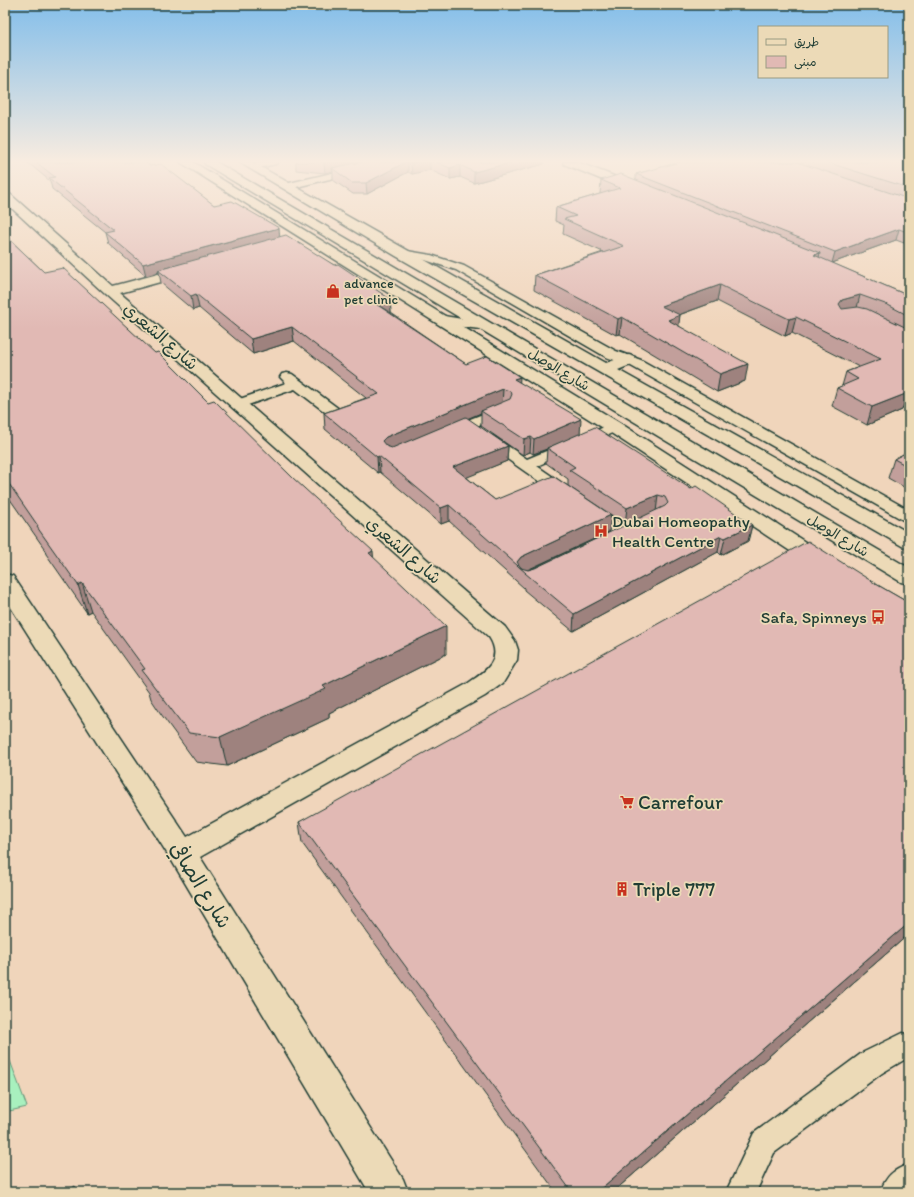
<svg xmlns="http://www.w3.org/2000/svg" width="914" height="1197" font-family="Itim,'Playpen Sans Arabic',sans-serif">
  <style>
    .green { fill: #a8f0be; stroke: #649679 }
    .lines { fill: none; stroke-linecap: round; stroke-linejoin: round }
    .lane-casing { stroke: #1f3d34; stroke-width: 3 }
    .street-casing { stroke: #1f3d34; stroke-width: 3 }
    .primary-casing { stroke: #1f3d34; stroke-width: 3 }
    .lane { fill: #ecdab7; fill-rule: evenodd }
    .street { fill: #ecdab7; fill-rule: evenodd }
    .primary { fill: #ecdab7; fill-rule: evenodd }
    .wall { fill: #c29f9b; stroke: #1f3d34; fill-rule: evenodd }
    .shaded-wall { fill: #9e827e; stroke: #1f3d34 }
    .building { fill: #e1b9b4; stroke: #1f3d34 }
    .labels { text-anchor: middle; stroke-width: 3.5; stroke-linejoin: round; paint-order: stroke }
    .far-poi-label { font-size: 14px; fill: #1f3d34; stroke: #ecdab7; text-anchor: start }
    .far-street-label { font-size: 14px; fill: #1f3d34; stroke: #ecdab7 }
    .street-label { font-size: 17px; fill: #1f3d34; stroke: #ecdab7 }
    .poi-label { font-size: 17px; fill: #1f3d34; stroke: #ecdab7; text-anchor: start }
    .near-poi-label { font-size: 20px; fill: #1f3d34; stroke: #ecdab7; text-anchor: start }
    .near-street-label { font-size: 20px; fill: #1f3d34; stroke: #ecdab7 }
  </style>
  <rect width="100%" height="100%" fill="#f0d5bb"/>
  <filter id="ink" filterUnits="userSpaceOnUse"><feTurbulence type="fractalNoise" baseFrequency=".025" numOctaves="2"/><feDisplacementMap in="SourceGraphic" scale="8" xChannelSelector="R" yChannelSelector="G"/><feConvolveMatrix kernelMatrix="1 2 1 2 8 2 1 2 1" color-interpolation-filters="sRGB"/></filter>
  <g filter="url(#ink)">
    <!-- green -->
    <polygon class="green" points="5,1047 27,1107 5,1112"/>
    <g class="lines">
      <defs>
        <g id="lane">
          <polygon points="261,162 278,162 276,164 253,169 248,166 250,164"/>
          <polygon points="379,162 394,162 392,164 288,189 283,186 285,184"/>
          <polygon points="401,250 431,255 464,266 616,351 641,360 909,510 909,522 903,520 631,366 606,357 456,270 425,260 397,255 395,253"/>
          <polygon points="287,373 292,374 339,409 341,412 339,415 334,416 329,415 295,389 239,408 234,407 232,404 234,401 286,383 280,377 282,374"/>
          <polygon points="503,406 508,407 510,410 508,413 455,435 450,436 445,435 443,432 445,429"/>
          <polygon points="614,423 619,424 621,427 619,430 537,466 572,490 574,493 572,496 566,498 560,496 483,442 481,439 483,436 488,435 493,436 527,459"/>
          <polygon points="590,505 596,507 630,529 632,533 630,537 624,538 618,537 584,513 582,510 584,507"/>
          <polygon points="903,1033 909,1035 909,1057 882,1073 774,1153 756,1192 726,1192 754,1133 862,1053"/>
        </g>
        <g id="street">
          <polygon points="180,162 193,162 620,423 830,558 834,563 830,568 823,570 816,568 608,431"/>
          <polygon points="563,162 577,162 640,186 642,189 640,192 632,192 564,164"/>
          <path d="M 5,192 L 9,193 L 113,286 L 188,266 L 193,267 L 195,270 L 193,273 L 120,293 L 505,627 L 515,641 L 518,650 L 517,660 L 503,683 L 485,696 L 200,857 L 403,1179 L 408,1192 L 369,1192 L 172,861 L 5,598 L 5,574 L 13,576 L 187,837 L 467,684 C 485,672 504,660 489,637 L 105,294 L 5,202 Z"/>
          <path d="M 909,1164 L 909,1192 L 880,1192 C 887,1175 892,1171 909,1164 Z"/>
        </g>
        <g id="primary">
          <polygon points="204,162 216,162 909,568 909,584 901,582 480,329 439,324 436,321 439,318 444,316 462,319 205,164"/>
          <polygon points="239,162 252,162 606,363 629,355 635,357 637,360 635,363 618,370 909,533 909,548 902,546 396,256"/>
        </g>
      </defs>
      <!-- lane casing -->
      <use href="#lane" class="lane-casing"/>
      <!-- street casing -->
      <use href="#street" class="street-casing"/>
      <!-- primary casing -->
      <use href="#primary" class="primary-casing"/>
      <!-- lane -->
      <use href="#lane" class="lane"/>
      <!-- street -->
      <use href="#street" class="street"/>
      <!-- primary -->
      <use href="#primary" class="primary"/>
    </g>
    <!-- wall -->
    <g class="wall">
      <path d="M 27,162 L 145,162 L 214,205 L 280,237 L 334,265 L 390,299 L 391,313 L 466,364 L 519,382 L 580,433 L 691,489 L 752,525 L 748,541 L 721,555 L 718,552 L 573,631 L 524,590 L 524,588 L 449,521 L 441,524 L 380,472 L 378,473 L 325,429 L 324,413 L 366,398 L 294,341 L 253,354 L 199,308 L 193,310 L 161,283 L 159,272 L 146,276 L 108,243 L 105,232 L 52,189 L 50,181 ZM 481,413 L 481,426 L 523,455 L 530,452 L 533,454 L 547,449 L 546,463 L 568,479 L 568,486 L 625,524 L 639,519 L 535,568 L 529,570 L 609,532 L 495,500 L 466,477 L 507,461 L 508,446 L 468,419 Z"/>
      <polygon points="296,162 544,162 544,164 474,183 460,177 450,179 430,170 412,174 408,172 367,194 353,194 333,180 333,171 325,173 296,170"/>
      <polygon points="680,162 909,162 909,241 904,243 896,240 832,263 909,296 909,406 903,406 902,410 867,425 832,406 837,388 842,386 846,372 859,367 792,333 785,336 717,301 679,315 680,315 678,325 745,381 717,392 620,334 616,335 534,290 535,275 603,252 563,234 564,225 555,221 556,207 600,194 601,180 636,180 636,174"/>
      <polygon points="5,228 8,238 44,272 208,402 373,557 446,654 329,713 329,718 227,766 196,762 161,714 151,699 149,692 91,611 87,613 46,554 44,548 7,495 5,488"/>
      <polygon points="909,451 909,490 888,478 894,459"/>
      <polygon points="876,584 909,603 909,934 613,1192 556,1192 302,843 299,822"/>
    </g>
    <!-- shaded-wall -->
    <g class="shaded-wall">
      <polygon points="324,162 374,162 332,168 333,171 325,173"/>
      <polygon points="406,162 408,162 408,172 367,194 366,183"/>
      <polygon points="418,162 430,162 430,170 412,174 411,163"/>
      <polygon points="513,162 544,162 544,164 474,183 474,172"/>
      <polygon points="460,165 460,177 450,179 450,168"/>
      <polygon points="279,228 280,240 158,270 159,272 146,276 143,264"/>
      <polygon points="5,229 6,229 12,251 5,247"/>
      <polygon points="899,229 896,240 832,263 835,252"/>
      <polygon points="907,232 909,232 909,241 904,243"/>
      <polygon points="820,253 817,268 814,255"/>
      <polygon points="720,285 717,301 659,322 661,306"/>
      <polygon points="196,294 199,308 193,310 191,296"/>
      <polygon points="860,295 856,312 835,320 839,304 842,300"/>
      <polygon points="390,299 391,313 376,304"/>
      <polygon points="680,315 678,332 668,320"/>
      <polygon points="622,317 620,334 616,335 618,319"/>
      <polygon points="796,317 792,333 785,336 789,319"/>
      <polygon points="292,327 294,341 253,354 251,339"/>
      <polygon points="748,364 745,381 717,392 720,374"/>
      <polygon points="520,377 519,392 514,379"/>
      <polygon points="503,389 502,405 481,411 481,413 386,453 382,441 386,437"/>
      <polygon points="908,393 902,410 867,425 872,407"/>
      <polygon points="581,419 580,435 547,448 547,449 533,454 534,439"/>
      <polygon points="531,437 530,452 523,455 524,439"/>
      <polygon points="508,446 507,461 453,483 453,467"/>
      <polygon points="379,456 380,472 378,473 377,457"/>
      <polygon points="658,495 656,512 625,524 627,508"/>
      <polygon points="449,505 449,521 441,524 441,508"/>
      <polygon points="611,515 609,532 525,571 517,564 517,562 521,557"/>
      <polygon points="752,525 748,541 721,555 725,538"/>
      <polygon points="721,536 718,552 573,631 574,614"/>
      <polygon points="373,551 375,579 369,553"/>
      <polygon points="82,583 91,611 87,613 78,585"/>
      <polygon points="446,626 446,654 329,713 329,718 227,766 220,737 323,686"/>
      <polygon points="909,923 909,934 613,1192 597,1192"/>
    </g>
    <!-- building -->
    <g class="building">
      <polygon points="36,162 145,162 150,166 161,164 214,205 232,201 279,228 143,264 105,232 114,230 49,178 55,177"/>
      <polygon points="361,162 406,162 366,183 352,183 332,168"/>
      <polygon points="409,162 418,162 411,163"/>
      <polygon points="436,162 513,162 474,172 460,165 450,168"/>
      <polygon points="680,162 797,162 909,199 909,232 907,232 899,229 835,252 636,174"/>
      <polygon points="826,162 909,162 909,188"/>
      <polygon points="621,174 820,253 814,255 909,296 909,316 888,305 860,295 842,300 839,304 842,309 858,307 867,309 909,329 909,388 908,393 872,407 837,388 858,379 846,372 881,359 796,317 789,319 720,285 661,306 680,315 668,320 748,364 720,374 622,317 618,319 535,275 624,246 564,219 576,216 556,207 620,188 601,180"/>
      <polygon points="5,235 44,272 63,268 155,353 158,352 208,402 214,400 293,478 373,551 369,553 446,626 323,686 326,689 220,737 189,733 153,685 142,670 145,669 82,583 78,585 37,527 38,526 5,478"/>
      <polygon points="286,235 334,265 338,264 390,299 376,304 466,364 487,356 520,377 514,379 581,419 534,439 531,437 524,439 481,411 510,399 512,394 510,391 503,389 386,437 382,441 386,446 392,448 466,417 508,446 453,467 495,500 553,476 611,515 521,557 517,562 521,568 528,570 535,568 665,506 668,503 665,497 658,495 627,508 569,470 575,467 547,448 595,427 691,489 696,486 752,525 725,538 721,536 574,614 525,573 526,573 449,505 441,508 379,456 377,457 324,413 379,394 292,327 251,339 196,294 191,296 158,270"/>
      <polygon points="909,451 909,467 894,459"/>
      <polygon points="808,541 876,584 909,603 909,923 597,1192 572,1192 299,822"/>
      <polygon points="75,1186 78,1192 65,1192"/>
    </g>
  </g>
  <!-- sky -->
  <linearGradient id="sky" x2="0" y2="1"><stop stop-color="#83beea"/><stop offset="0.49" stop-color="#f8ece0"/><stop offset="1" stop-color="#f8ece0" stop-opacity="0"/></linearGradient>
  <rect width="914" height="329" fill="url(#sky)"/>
  <!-- icons -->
  <defs>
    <symbol id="shop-bare" viewBox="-9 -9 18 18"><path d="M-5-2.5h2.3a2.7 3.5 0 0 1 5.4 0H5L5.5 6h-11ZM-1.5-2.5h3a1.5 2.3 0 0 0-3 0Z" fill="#c8321e" stroke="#ecdab7" stroke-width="2.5" paint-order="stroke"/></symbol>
    <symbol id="hospital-bare" viewBox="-9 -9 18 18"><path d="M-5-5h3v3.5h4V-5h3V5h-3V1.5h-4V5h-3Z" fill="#c8321e" stroke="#ecdab7" stroke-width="2.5" paint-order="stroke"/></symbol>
    <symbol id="bus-bare" viewBox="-9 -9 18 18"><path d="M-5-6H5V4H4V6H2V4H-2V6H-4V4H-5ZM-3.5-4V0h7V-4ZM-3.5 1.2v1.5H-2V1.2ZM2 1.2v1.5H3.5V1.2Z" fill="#c8321e" stroke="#ecdab7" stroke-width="2.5" paint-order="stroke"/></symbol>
    <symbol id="supermarket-bare" viewBox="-9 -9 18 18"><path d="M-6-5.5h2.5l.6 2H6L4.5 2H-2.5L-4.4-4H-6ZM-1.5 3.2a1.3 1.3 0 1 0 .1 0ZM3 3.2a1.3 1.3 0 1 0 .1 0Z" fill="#c8321e" stroke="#ecdab7" stroke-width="2.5" paint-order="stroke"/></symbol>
    <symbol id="building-bare" viewBox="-9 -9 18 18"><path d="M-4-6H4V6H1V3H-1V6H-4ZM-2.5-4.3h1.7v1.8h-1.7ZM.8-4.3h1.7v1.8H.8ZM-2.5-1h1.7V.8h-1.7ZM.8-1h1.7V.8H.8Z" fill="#c8321e" stroke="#ecdab7" stroke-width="2.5" paint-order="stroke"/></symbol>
  </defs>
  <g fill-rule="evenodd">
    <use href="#shop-bare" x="323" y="281" width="20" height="20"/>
    <use href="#hospital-bare" x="591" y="521" width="20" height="20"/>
    <use href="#bus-bare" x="868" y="607" width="20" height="20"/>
    <use href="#supermarket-bare" x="617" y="792" width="20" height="20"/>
    <use href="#building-bare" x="612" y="879" width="20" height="20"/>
  </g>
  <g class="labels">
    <!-- far-poi labels -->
    <g class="far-poi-label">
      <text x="344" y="288">advance<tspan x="344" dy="16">pet clinic</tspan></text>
    </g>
    <!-- far-street labels -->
    <g class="far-street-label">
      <text transform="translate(559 369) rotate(31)" y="5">شارع الوصل</text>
      <text transform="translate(838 535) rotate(31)" y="5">شارع الوصل</text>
    </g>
    <!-- street labels -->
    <g class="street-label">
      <text transform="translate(161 336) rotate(41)" y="6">شارع الشعري</text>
      <text transform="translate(404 550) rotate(41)" y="6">شارع الشعري</text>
    </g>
    <!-- poi labels -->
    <g class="poi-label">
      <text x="612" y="527">Dubai Homeopathy<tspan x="612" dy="20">Health Centre</tspan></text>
      <text x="867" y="623" text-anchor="end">Safa, Spinneys</text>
    </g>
    <!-- near-poi labels -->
    <g class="near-poi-label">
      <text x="638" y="809">Carrefour</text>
      <text x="633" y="896">Triple 777</text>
    </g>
    <!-- near-street labels -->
    <g class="near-street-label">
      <text transform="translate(201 885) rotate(58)" y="7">شارع الصافي</text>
    </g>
  </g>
  <!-- margin -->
  <rect width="914" height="1197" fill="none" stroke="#ecdab7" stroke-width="20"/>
  <rect x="10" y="10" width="894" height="1177" fill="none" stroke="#1f3d34" stroke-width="1.5" filter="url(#ink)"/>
  <!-- legend -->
  <rect x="758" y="26" width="130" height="52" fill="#ecdab7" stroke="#9a9b83"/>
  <rect x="766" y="39" width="20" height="6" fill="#ecdab7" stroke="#9a9b83"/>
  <text x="794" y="46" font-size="12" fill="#1f3d34">طريق</text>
  <rect x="766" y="56" width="20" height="12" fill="#e1b9b4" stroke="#9a9b83"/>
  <text x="794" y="66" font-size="12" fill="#1f3d34">مبنى</text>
</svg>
